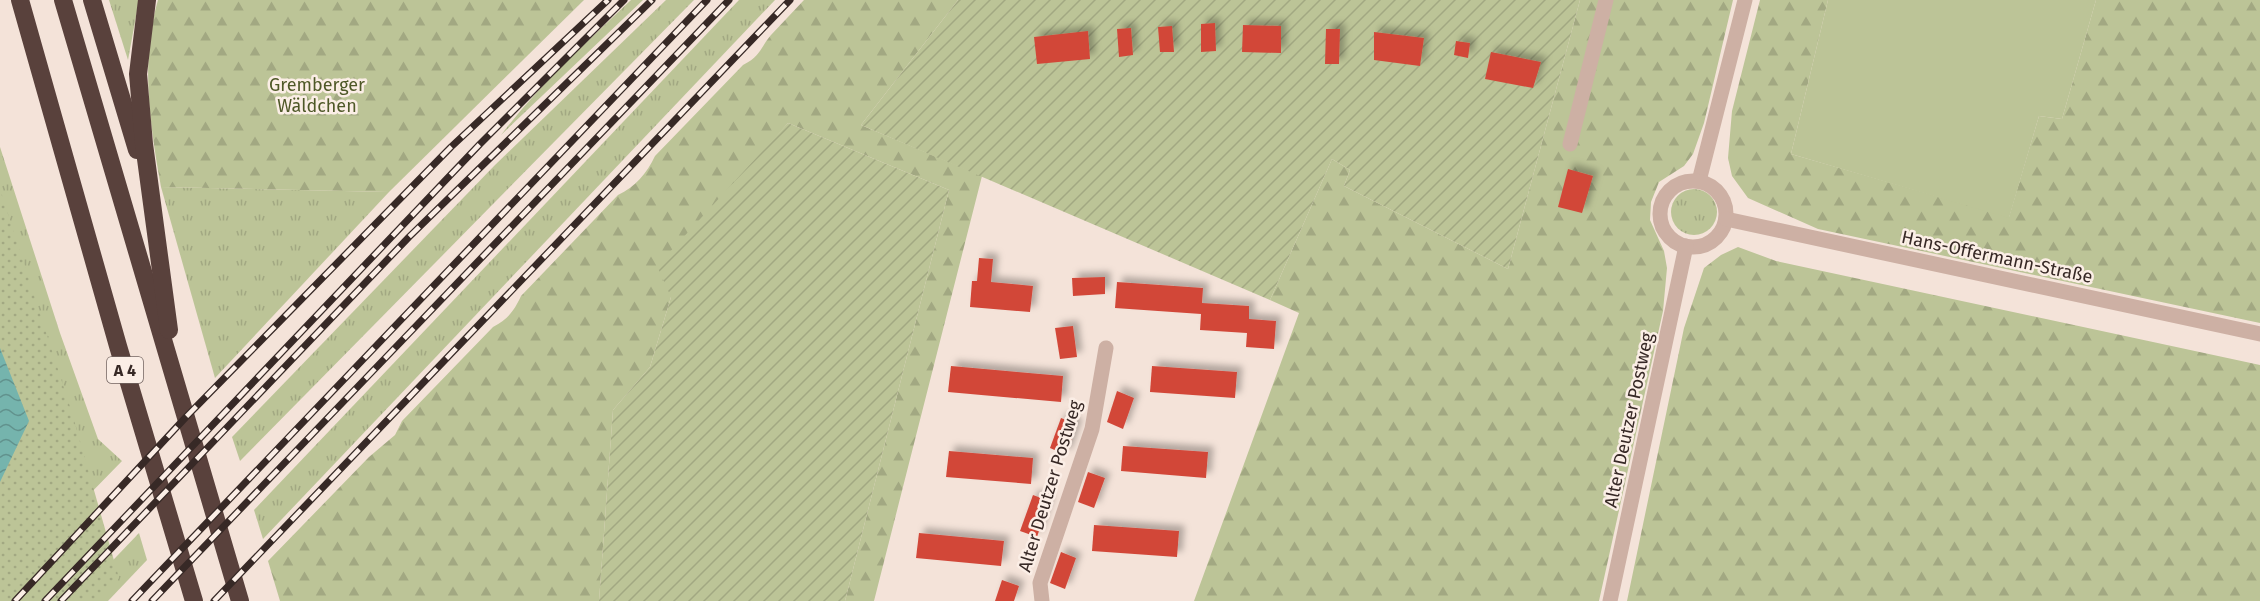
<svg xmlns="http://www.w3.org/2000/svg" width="2260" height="601" font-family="'Fira Sans',sans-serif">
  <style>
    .grass { fill: url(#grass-tufts) }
    .forest { fill: url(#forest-firs) }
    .park { fill: url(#park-dots) }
    .garden { fill: url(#garden-furrows) }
    .pitch { fill: #bcc497 }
    .water { fill: url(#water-waves) }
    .building { fill: #d24739; filter: url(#shadow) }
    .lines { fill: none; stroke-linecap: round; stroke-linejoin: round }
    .minor { stroke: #cdb0a4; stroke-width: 15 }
    .highway { stroke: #59413c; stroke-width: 18 }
    .rail-casing { stroke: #372926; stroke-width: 7 }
    .rail { stroke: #fbeee6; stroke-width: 4.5; stroke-dasharray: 14; stroke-linecap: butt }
    .labels { text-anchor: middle; stroke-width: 5; stroke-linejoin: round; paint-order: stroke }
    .shield { fill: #fbeee6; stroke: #726460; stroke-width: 1.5 }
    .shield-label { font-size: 16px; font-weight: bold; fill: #372926 }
    .park-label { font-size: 18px; fill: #4e5827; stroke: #fbeee6 }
    .street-label { font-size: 18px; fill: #372926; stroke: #fbeee6 }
  </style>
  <defs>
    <pattern id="grass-tufts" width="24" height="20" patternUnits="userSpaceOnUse" patternTransform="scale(1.5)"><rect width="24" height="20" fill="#bcc497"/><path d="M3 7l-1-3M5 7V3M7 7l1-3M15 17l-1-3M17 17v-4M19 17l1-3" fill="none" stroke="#a2a882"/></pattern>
    <pattern id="forest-firs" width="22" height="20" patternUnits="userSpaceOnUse" patternTransform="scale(1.5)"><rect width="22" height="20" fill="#bcc497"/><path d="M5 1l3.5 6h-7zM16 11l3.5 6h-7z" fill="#a2a882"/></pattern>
    <pattern id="park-dots" width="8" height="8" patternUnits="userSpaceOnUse" patternTransform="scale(1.5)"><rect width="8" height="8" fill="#bcc497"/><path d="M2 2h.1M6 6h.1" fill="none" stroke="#a2a882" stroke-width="1.8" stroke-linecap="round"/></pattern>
    <pattern id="garden-furrows" width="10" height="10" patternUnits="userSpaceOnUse" patternTransform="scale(1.5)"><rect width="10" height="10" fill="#bcc497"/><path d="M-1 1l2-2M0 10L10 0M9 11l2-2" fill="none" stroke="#a2a882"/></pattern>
    <pattern id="water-waves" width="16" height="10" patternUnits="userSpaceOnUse" patternTransform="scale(1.5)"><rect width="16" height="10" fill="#75b4ad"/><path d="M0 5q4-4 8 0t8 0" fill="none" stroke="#61928d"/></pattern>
    <filter id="shadow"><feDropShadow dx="5.5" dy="-5.5" stdDeviation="3" flood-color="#0004"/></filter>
  </defs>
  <rect width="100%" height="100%" fill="#f4e3d9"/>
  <!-- grass -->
  <g class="grass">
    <polygon points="109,0 139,0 128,60"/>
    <path d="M 631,0 L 643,0 L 501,135 C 539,85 586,43 631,0 Z"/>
    <polygon points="666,0 694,0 240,461 232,437 495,165"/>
    <polygon points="739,0 775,0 263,539 254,510"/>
    <polygon points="0,147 60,333 98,439 122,461 0,586"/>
    <polygon points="161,187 389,192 215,378"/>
    <circle cx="1694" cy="212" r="23"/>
    <polygon points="139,533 147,560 108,601 74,601"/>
  </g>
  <!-- forest -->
  <g class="forest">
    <path d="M 158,0 L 584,0 L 389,192 L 161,187 C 150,126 140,60 158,0 Z"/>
    <path d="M 804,0 L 958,0 L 861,125 L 982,176 L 874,601 L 845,601 L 949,190 L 788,123 L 756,160 L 671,297 L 650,367 L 613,410 L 599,601 L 280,601 L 268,561 L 369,457 L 395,435 L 402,421 L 493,327 C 508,319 514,311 521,296 L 618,195 C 635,187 647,173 655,156 L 743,65 C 761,56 760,48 771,35 C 782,23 793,12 804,0 Z"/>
    <polygon points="1580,0 1733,0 1704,123 1693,154 1684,166 1659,182 1651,202 1650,220 1664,251 1667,268 1663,311 1599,601 1194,601 1299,313 1270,300 1332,159 1350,170 1344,186 1508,269"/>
    <polygon points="1760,0 1828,0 1791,154 2009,217 2039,116 2062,119 2096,0 2260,0 2260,323 1818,229 1748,198 1732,176 1728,158 1732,111"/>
    <polygon points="1738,247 1776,261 2260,365 2260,601 1627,601 1684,328 1704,268 1721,255"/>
  </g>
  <!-- park -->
  <polygon class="park" points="0,189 72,413 119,578 98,601 0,601"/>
  <!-- garden -->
  <g class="garden">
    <polygon points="958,0 1580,0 1508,269 1344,186 1350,170 1332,159 1270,300 861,125"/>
    <polygon points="788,123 949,190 845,601 599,601 613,410 650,367 671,297 657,266"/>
  </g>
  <!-- pitch -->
  <polygon class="pitch" points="1828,0 2096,0 2062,119 2039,116 2009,218 1791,154"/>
  <!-- water -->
  <polygon class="water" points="0,348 29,421 0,482"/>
  <!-- building -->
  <g class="building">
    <polygon points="1215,23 1216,51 1201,52 1201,24"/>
    <polygon points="1243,25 1281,26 1281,53 1242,52"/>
    <polygon points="1172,26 1174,52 1160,52 1158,27"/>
    <polygon points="1131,28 1133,55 1119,57 1117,29"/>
    <polygon points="1326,29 1340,29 1339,64 1325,64"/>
    <polygon points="1088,31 1090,59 1037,64 1034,37"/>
    <polygon points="1374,32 1424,38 1420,66 1374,60"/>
    <polygon points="1456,41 1470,43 1468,58 1454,55"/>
    <polygon points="1491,52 1541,62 1533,88 1485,79"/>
    <polygon points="1568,169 1593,176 1582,213 1558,207"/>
    <polygon points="979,258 993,259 991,282 1033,286 1030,312 970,307 972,281 977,281"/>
    <polygon points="1105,277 1105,294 1073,296 1072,278"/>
    <polygon points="1117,282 1203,288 1202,303 1249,306 1249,319 1276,321 1274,349 1246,347 1247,333 1200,330 1201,314 1115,308"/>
    <polygon points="1073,326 1077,357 1060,359 1055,328"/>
    <polygon points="951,366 1063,376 1061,402 948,392"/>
    <polygon points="1152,366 1237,372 1235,398 1150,392"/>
    <polygon points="1117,391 1134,398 1123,429 1107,422"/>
    <polygon points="1061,418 1077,424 1066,455 1050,448"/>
    <polygon points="1123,446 1208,452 1206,478 1121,471"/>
    <polygon points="949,451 1033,458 1031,484 946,477"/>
    <polygon points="1088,472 1105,478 1094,508 1078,502"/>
    <polygon points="1033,495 1049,501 1037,537 1020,531"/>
    <polygon points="1094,525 1179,531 1177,557 1092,551"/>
    <polygon points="919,533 1004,541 1001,566 916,558"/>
    <polygon points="1061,552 1076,558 1065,589 1050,583"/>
    <polygon points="1002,580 1019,586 1014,601 995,601"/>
  </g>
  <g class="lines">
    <!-- minor -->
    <g class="minor">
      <polyline points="1570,144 1606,0"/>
      <polyline points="1699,181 1745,0"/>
      <circle cx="1693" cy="214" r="33"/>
      <polyline points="1726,219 2260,334"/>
      <polyline points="1042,601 1040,583 1092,429 1106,348"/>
      <polyline points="1610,601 1686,246"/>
    </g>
    <!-- highway -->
    <g class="highway">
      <polyline points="20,0 118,346 194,601"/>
      <polyline points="63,0 240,601"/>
      <polyline points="92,0 137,150"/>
      <polyline points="147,0 138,74 144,144 169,330"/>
    </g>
    <defs>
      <g id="rail">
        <polyline points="15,601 186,417 451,147 608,0"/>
        <polyline points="45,601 480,144 624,0"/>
        <polyline points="61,601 409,237 652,0"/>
        <polyline points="132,601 707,0"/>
        <polyline points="152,601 729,0"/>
        <polyline points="214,601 790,0"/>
      </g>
    </defs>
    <!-- rail casing -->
    <use href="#rail" class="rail-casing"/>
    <!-- rail -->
    <use href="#rail" class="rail"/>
  </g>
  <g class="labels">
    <!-- shield labels -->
    <rect class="shield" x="107" y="357" width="36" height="26" rx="4.5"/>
    <g class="shield-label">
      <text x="125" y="376">A 4</text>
    </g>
    <!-- park labels -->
    <g class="park-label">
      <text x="317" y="91">Gremberger<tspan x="317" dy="21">Wäldchen</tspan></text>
    </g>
    <!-- street labels -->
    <g class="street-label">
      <text transform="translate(1997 257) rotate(12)" y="6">Hans-Offermann-Straße</text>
      <text transform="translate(1629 420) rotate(-78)" y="6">Alter Deutzer Postweg</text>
      <text transform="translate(1050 486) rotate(-73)" y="6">Alter Deutzer Postweg</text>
    </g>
  </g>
</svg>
